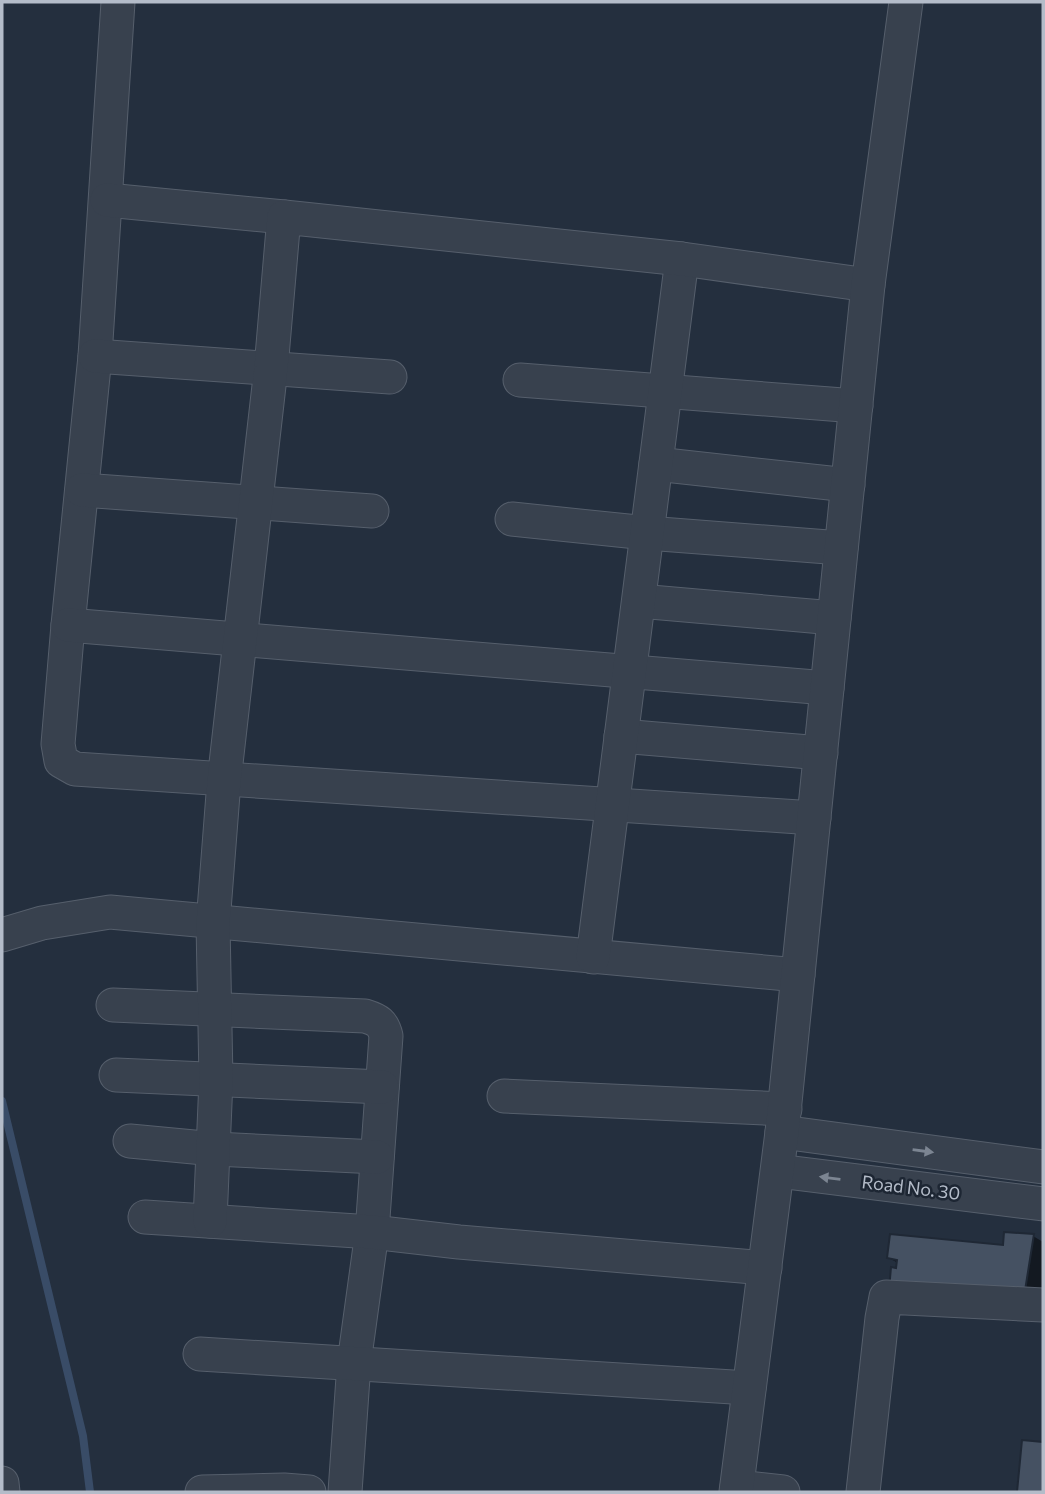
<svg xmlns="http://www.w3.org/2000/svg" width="1045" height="1494" font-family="Commissioner,sans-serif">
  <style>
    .shadow { fill: #0007 }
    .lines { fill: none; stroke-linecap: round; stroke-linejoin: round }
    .stream { stroke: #394c67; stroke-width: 8 }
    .building { fill: #455162; stroke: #1f2835; stroke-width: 2 }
    .minor-casing { stroke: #565f6c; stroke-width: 35 }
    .minor { stroke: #38414e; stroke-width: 33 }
    .oneway { fill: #7c8592 }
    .labels { text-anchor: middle; stroke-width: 5; stroke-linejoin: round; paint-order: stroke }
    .street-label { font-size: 18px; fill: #b4bcc9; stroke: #1d2633 }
  </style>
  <rect width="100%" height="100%" fill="#242f3e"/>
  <!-- shadow -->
  <polygon class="shadow" points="1033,1236 1043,1242 1043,1309 898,1270 898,1263 889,1258 1004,1247"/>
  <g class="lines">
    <!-- stream -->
    <polyline class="stream" points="2,1101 83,1436 90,1492"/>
  </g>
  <!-- building -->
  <g class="building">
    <polygon points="1004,1232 1034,1234 1024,1297 889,1290 891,1267 896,1268 897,1260 887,1258 890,1234 1003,1245"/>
    <polygon points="1022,1440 1043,1442 1043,1492 1017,1492"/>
  </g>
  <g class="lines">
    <defs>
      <g id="minor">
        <polyline points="118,2 95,356 68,625 58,744 61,761 75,769 814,818"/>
        <polyline points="107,200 284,217"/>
        <polyline points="95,356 390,377"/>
        <polyline points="520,380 856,406"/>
        <polyline points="656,464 848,485"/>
        <polyline points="82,490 372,511"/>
        <polyline points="512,519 647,533 841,548"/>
        <polyline points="639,601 834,618"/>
        <polyline points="68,625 827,688"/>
        <polyline points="621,736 821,753"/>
        <polyline points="2,935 42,923 110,912 798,975"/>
        <polyline points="593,957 682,259"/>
        <path d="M 113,1005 L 365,1016 C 378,1020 383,1023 386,1036 L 372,1232 L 354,1363 L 345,1492"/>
        <polyline points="116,1075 382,1087"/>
        <polyline points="504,1096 785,1109"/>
        <polyline points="782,1132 1043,1167"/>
        <polyline points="130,1141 215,1149 377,1157"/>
        <polyline points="778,1171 1043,1204"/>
        <polyline points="145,1217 372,1232 459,1242 765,1268"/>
        <polyline points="210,1221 216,1080 213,923 224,781 271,368 284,217 682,259 868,285"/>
        <polyline points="200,1354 749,1388"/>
        <polyline points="2,1483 3,1492"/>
        <polyline points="737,1487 783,1492"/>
        <polyline points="202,1492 284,1490 309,1492"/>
        <polyline points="736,1492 782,1132 868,285 906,2"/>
        <polyline points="863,1492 882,1318 886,1297 1043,1305"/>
      </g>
    </defs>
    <!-- minor casing -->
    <use href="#minor" class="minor-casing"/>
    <!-- minor -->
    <use href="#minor" class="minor"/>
  </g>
  <!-- one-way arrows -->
  <defs><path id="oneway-solid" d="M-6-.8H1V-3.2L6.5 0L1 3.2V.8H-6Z" transform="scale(1.75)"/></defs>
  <g class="oneway">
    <use href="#oneway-solid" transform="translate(923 1151) rotate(8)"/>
    <use href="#oneway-solid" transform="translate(830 1178) rotate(-173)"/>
  </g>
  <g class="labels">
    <!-- street labels -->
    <g class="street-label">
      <text transform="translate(911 1188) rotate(7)" y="6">Road No. 30</text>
    </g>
  </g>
  <!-- border -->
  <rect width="1045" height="1494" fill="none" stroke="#b4bcc9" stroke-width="7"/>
</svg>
